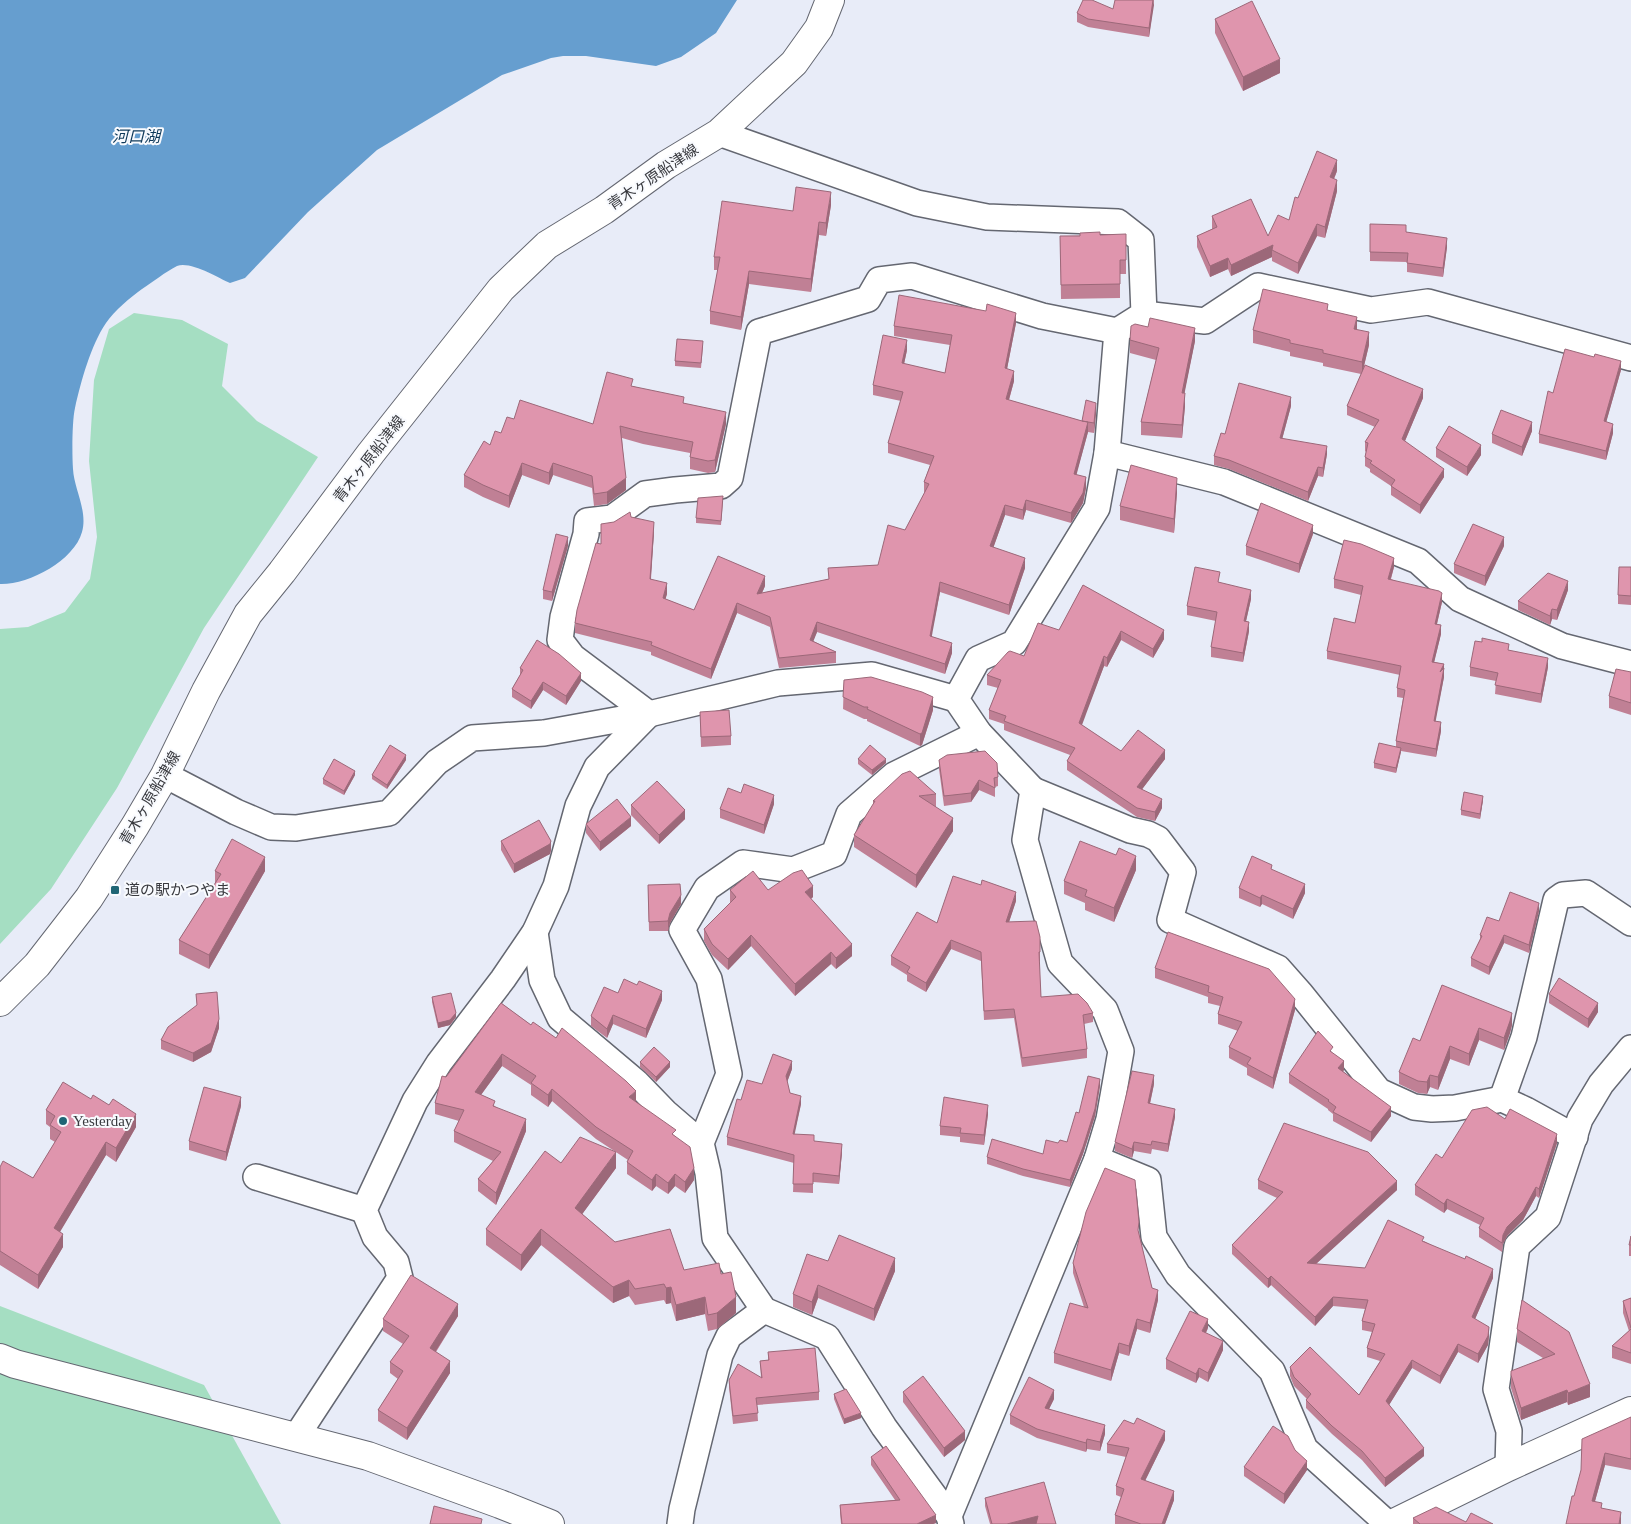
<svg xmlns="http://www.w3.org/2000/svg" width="1631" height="1524" font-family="'Times New Roman','Noto Sans JP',serif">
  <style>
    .green { fill: #a5dec2 }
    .water { fill: #669ecf }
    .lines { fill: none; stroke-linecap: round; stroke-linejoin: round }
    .street-casing { stroke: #646771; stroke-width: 28 }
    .secondary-casing { stroke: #646771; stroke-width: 30 }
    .street { stroke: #fff; stroke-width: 25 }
    .secondary { stroke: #fff; stroke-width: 28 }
    .wall { fill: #c08095 }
    .shaded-wall { fill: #9c6879 }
    .building { fill: #df95ad; stroke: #9c6879 }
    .poi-dot { fill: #1f6575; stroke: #f8fafe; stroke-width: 2 }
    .labels { text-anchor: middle; stroke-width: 4; stroke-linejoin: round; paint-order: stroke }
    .street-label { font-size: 15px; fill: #393a3f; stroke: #f8fafe }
    .poi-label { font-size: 15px; fill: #393a3f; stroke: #f8fafe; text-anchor: start }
    .water-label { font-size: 16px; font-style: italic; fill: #0d3859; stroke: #f8fafe }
  </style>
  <rect width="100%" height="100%" fill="#e8ecf8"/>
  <!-- green -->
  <g class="green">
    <polygon points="134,313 182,320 228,344 222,386 257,421 318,457 204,628 117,788 51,889 0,944 0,629 28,627 65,612 90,579 97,537 89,461 94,380 109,329"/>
    <polygon points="0,1306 204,1385 281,1524 0,1524"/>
  </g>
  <!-- water -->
  <path class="water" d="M 0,0 L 737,0 L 716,33 L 681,57 L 656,66 L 586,56 L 563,56 L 551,58 L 502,75 L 377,150 L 308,212 L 245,278 L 230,283 C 218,278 191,261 177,266 C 165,272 153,282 142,289 C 131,297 114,311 106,323 C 91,345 81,381 75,408 C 72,421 72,455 73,469 C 74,489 88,511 82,532 C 74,561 28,585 0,584 Z"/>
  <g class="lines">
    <defs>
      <g id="street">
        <polyline points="719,133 917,203 987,217 1118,222 1141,240 1144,314 1117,331 1107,453 1097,508 1014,643 978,659 956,699 979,733 1033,790 1025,840 1060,963 1105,1010 1121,1051 1109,1119 1097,1159 1148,1180 1154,1237 1178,1275 1272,1371 1305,1449 1388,1524"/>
        <polyline points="1144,314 1205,321 1258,286 1371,310 1428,302 1631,358"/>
        <polyline points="1107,453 1224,482 1418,561 1460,599 1562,646 1631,664"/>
        <polyline points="165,775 236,812 271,827 296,828 389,813 437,762 472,738 544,733 649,714 778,683 872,675 956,699"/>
        <polyline points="1033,790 1130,830 1148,834 1158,839 1183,872 1170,920 1278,968 1301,994 1379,1091 1414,1107 1432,1109 1455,1108 1502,1099 1526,1110 1575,1137"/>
        <polyline points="535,932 542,980 560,1018 636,1082 665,1112 701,1143"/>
        <polyline points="1502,1099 1524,1037 1556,900 1563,895 1586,893 1631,923"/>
        <polyline points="256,1177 364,1210"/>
        <polyline points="296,1437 400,1278 396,1262 375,1237 364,1210 415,1101 439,1063 503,979 535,932 556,886 578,806 597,767 649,714 573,657 560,640 563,617 586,534 587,521 612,518 645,494 675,490 721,486 730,478 759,332 868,299 879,280 912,276 1042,316 1117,331"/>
        <polyline points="1508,1467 1509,1431 1496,1389 1517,1246 1548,1217 1580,1119 1601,1084 1631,1048"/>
        <polyline points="949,1516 1097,1159"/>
        <polyline points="680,1524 682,1509 720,1355 729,1336 764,1310"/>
        <polyline points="951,1524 949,1516 884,1427 827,1337 764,1310 715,1238 708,1173 701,1143 729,1074 709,979 682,930 707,888 743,863 793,870 834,854 849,814 894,775 979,733"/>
      </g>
      <g id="secondary">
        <polyline points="0,1002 37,965 89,898 135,826 165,775 206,691 248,614 282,572 371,453 501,289 547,245 604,210 666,165 719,133 794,63 819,28 830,0"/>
        <polyline points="0,1358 15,1364 368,1456 500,1504 550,1524"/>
        <polyline points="1392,1524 1508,1467 1631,1411"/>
      </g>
    </defs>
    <!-- street casing -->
    <use href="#street" class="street-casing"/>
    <!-- secondary casing -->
    <use href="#secondary" class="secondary-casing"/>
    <!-- street -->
    <use href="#street" class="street"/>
    <!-- secondary -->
    <use href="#secondary" class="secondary"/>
  </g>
  <!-- wall -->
  <g class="wall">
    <polygon points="1154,0 1149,37 1088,27 1077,22 1077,13 1113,9"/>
    <polygon points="1215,19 1280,73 1243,91 1215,33"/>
    <polygon points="1337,171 1334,179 1337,191 1325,238 1317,236 1298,274 1272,261 1272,257 1231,276 1228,269 1210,277 1197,247 1197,236 1212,229 1212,216 1268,236 1289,220 1298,198"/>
    <polygon points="831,205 826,236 819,235 811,292 749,284 741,330 710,324 710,311 718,270 714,270 714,257 793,211"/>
    <polygon points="1370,224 1406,232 1447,247 1443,277 1407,272 1407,262 1370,261"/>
    <polygon points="1100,235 1126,260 1126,274 1120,274 1120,298 1061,299 1060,236"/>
    <polygon points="1328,311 1356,329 1369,345 1364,366 1423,398 1405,441 1444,477 1420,514 1391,495 1391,486 1370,472 1370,469 1365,466 1365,457 1366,452 1365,451 1365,442 1375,427 1347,415 1347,406 1361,374 1323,366 1323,363 1290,356 1290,352 1253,343 1253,330"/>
    <polygon points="1016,323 1007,369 1014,381 1009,400 1082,421 1096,413 1094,433 1088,432 1076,475 1086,488 1083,503 1071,523 1026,510 1023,520 1005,515 993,548 1025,568 1009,615 940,592 931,636 952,653 945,674 817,632 813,641 836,652 836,663 779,668 770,627 737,613 711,679 651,655 651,652 575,633 575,623 601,544 614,522 631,517 654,532 651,579 667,594 665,599 694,610 765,586 762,593 829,579 828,568 878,565 905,530 925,492 924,492 924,482 930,465 888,453 888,443 901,401 873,395 873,385 907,350 904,364 945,373 950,345 894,336 894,326"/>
    <polygon points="1130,340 1195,341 1184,393 1185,406 1182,438 1141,435 1141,422 1156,360 1130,353"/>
    <polygon points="703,346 701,368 675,366 675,361"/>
    <polygon points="1621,370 1606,422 1613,433 1606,460 1539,443 1539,434 1553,393"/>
    <polygon points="633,386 684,403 726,424 715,472 708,473 690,469 690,453 643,444 622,438 626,490 607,504 594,506 592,488 553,475 549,485 522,475 509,508 483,497 464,487 464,475 490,445 514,419 593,424"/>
    <polygon points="1291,406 1282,439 1327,454 1323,477 1318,476 1308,501 1229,469 1214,465 1214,456 1225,434"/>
    <polygon points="1532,431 1522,456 1492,443 1492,434"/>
    <polygon points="1436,448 1481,455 1467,476 1436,457"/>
    <polygon points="1177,492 1174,533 1120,520 1120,506"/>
    <polygon points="723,501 721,525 696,523 696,518"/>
    <polygon points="1313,534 1299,573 1246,555 1246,546"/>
    <polygon points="568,546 552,601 543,599 543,590"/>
    <polygon points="1504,546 1485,586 1454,573 1454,564"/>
    <polygon points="1394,567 1391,579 1442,602 1437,624 1441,634 1434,662 1444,664 1444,677 1435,721 1441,731 1436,757 1401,751 1396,773 1374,768 1374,763 1396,747 1396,741 1403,698 1397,697 1397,688 1400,675 1327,659 1327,651 1355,623 1361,595 1334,588 1334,579"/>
    <polygon points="1631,567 1631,605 1618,604 1618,595"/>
    <polygon points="1219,582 1251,599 1246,621 1249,631 1243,662 1211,657 1211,647 1216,621 1187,615 1187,606"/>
    <polygon points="1083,585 1164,639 1153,658 1121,640 1107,667 1104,666 1081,725 1121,751 1165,759 1142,789 1162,808 1155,821 1137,817 1067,770 1067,761 1070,755 1004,730 1004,724 989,719 989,710 998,688 987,685 987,675 1024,656 1059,630"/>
    <polygon points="1568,590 1557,620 1552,619 1550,625 1518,610 1518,601"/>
    <polygon points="1509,650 1548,667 1541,703 1495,694 1496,681 1470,676 1470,667"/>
    <polygon points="520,668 581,681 566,705 543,690 531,709 512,697 512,689 520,675"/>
    <polygon points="1631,672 1631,715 1609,708 1609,696"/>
    <polygon points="844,680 933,710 922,745 920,746 867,721 867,719 864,719 843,709"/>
    <polygon points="700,712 731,736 731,745 701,747"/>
    <polygon points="858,759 886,763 872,775 858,764"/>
    <polygon points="406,760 387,789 372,779 372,775"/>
    <polygon points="939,760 998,777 998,786 995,787 995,797 979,790 971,802 944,806 939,769"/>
    <polygon points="355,775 344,795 323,784 323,779"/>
    <polygon points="741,793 774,804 764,834 720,818 720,809"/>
    <polygon points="936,794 936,807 953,831 916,888 854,847 854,835 873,805 873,801"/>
    <polygon points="1483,800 1480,819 1461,815 1461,810"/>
    <polygon points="631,805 685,819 659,844 631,815"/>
    <polygon points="586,824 631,826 600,851 586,833"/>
    <polygon points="501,841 551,850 550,854 514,873 501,850"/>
    <polygon points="1136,870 1114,922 1085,910 1085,903 1064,894 1064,881"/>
    <polygon points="1272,870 1305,893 1293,919 1262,904 1260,907 1239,898 1239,888"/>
    <polygon points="215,871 265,871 209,969 179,954 179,940 215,884"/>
    <polygon points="648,885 681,904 670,923 668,931 649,931"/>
    <polygon points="730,890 768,890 813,897 811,899 852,956 836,969 831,964 795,996 751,946 728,970 712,955 704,941 704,929 731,903 730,902"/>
    <polygon points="1016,901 1009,922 1040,937 1040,961 1039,961 1041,997 1093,1013 1093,1022 1084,1024 1087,1049 1087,1058 1022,1067 1014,1018 984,1020 981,961 951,949 926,992 907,981 907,975 891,965 891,956 937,923"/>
    <polygon points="1539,911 1529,953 1504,943 1489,975 1471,966 1471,958 1480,939 1480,935 1499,921"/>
    <polygon points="1155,968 1295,1010 1273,1089 1247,1075 1247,1068 1229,1058 1229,1047 1238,1031 1218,1024 1218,1014 1220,1006 1208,1003 1208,997 1155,978"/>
    <polygon points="1442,985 1512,1025 1510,1033 1504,1050 1479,1040 1469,1066 1450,1059 1438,1090 1430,1087 1427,1094 1418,1093 1399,1084 1399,1072 1420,1041"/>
    <polygon points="618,993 662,1000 646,1038 613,1024 607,1038 591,1026 591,1016"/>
    <polygon points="196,994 219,1028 211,1052 193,1062 161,1049 161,1040 197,1006"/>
    <polygon points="1549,994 1598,1012 1588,1028 1549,1003"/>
    <polygon points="432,997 456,1017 450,1025 438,1028 432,1002"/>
    <polygon points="501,1003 636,1102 676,1137 694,1180 685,1193 675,1186 668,1194 656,1186 652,1191 627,1174 627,1162 628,1160 596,1139 552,1101 548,1107 531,1095 531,1085 502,1066 481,1095 526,1131 496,1205 478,1191 478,1179 493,1161 454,1142 454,1131 459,1121 435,1114 435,1103 446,1077"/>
    <polygon points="1333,1053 1344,1070 1343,1071 1391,1116 1371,1142 1333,1121 1333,1114 1328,1110 1328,1109 1289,1083 1289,1074"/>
    <polygon points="640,1062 670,1067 656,1082 640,1067"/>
    <polygon points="792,1069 787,1082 790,1093 801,1104 794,1134 814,1141 842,1152 839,1184 813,1182 813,1193 793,1192 794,1163 727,1145 727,1137 741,1100 762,1084"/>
    <polygon points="1154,1084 1150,1104 1175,1117 1168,1152 1152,1149 1151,1154 1134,1151 1132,1158 1115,1151 1115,1142"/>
    <polygon points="1100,1086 1095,1116 1083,1154 1070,1187 1023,1176 987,1164 987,1157 1043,1154 1058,1143 1067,1142 1079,1113"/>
    <polygon points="241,1106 226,1161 189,1150 189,1141"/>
    <polygon points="46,1110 136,1127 116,1162 106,1155 60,1231 63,1247 38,1289 0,1265 0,1167 33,1178 55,1142 50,1139 50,1127 46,1124"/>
    <polygon points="988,1114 984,1145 960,1142 960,1137 940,1135 940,1126"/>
    <polygon points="1505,1119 1557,1143 1539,1198 1536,1196 1523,1220 1507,1236 1503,1244 1502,1252 1479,1237 1479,1228 1480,1225 1447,1209 1444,1213 1415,1195 1415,1185 1442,1158"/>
    <polygon points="561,1163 616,1168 582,1214 615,1242 684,1270 721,1274 736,1313 717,1329 708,1331 705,1314 676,1321 671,1303 666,1304 664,1300 635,1305 629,1296 613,1303 541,1245 521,1271 486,1245 486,1229"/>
    <polygon points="1258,1180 1397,1190 1316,1264 1365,1268 1424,1241 1493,1278 1475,1319 1489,1336 1488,1345 1478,1363 1458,1352 1440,1384 1412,1368 1389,1405 1424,1456 1385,1487 1362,1460 1332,1434 1306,1408 1306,1400 1307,1399 1294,1386 1290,1376 1290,1367 1359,1395 1380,1361 1367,1357 1367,1348 1372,1332 1362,1330 1362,1321 1365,1309 1333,1306 1315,1326 1271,1285 1268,1288 1232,1254 1232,1245 1277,1198 1258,1189"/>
    <polygon points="1139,1232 1139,1234 1152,1288 1158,1300 1150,1333 1137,1329 1129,1356 1119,1353 1111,1381 1054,1363 1054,1353 1084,1307 1073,1273 1073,1263"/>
    <polygon points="1631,1236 1631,1256 1629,1256 1629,1245"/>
    <polygon points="828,1261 895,1271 874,1321 818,1298 812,1315 793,1307 793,1294"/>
    <polygon points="1631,1298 1631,1364 1612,1358 1612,1346 1629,1331 1623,1313 1623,1301"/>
    <polygon points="1522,1300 1590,1397 1568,1405 1567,1402 1521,1420 1511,1388 1511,1375 1543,1358 1517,1342 1517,1329"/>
    <polygon points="458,1316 436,1352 450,1373 407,1440 378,1421 378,1410 398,1379 390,1373 390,1362 403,1344 383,1331 383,1319"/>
    <polygon points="1208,1328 1206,1333 1223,1350 1208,1382 1199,1377 1196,1383 1166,1369 1166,1359"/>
    <polygon points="768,1352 819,1392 819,1400 757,1405 758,1421 733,1424 729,1387 729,1380 761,1378 760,1361 768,1360"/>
    <polygon points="903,1392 965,1440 944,1457 903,1402"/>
    <polygon points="834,1394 861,1418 844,1424 834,1399"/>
    <polygon points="1054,1399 1049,1409 1105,1434 1100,1451 1087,1449 1086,1452 1037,1438 1010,1424 1010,1415"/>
    <polygon points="1631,1417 1631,1470 1605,1465 1595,1501 1602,1508 1621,1524 1574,1496"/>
    <polygon points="1165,1440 1145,1481 1174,1500 1165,1524 1115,1524 1115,1515 1121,1497 1116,1495 1116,1486 1126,1457 1107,1453 1107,1444"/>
    <polygon points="871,1457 936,1523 933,1524 841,1524 840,1513 840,1505 895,1500 871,1465"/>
    <polygon points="1244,1467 1307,1470 1284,1504 1244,1476"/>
    <polygon points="985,1498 1056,1524 990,1524 985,1506"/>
    <polygon points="1413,1518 1466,1522 1493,1524 1413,1524"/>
  </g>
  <!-- shaded-wall -->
  <g class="shaded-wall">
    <polygon points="1153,0 1154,5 1149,37 1149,28"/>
    <polygon points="1280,59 1280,73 1243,91 1243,77"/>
    <polygon points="1337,160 1337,171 1330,188 1330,177"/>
    <polygon points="1337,180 1337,191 1325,238 1325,227"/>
    <polygon points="831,192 831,205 826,236 826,223"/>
    <polygon points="819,222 819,235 811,292 811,279"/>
    <polygon points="1317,224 1317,236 1298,274 1298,263"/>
    <polygon points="1447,238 1447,247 1443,277 1443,268"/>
    <polygon points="1273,245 1272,250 1272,257 1231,276 1231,265"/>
    <polygon points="1228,258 1228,269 1210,277 1210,266"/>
    <polygon points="749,271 749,284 741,330 741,317"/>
    <polygon points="1016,313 1016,323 1005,379 1005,368"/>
    <polygon points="1357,317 1357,329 1354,329"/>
    <polygon points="1195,328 1195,341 1182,406 1182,393"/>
    <polygon points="1369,332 1369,345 1362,374 1362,362"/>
    <polygon points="907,340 907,350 902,373 902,363"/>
    <polygon points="1621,361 1621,370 1604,430 1604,421"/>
    <polygon points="1014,371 1014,381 1006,410 1006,399"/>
    <polygon points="1423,389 1423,398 1402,448 1402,439"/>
    <polygon points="1185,393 1185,406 1182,438 1182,425"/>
    <polygon points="1291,397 1291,406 1280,447 1280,438"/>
    <polygon points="1096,403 1096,413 1094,433 1094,423"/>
    <polygon points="726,412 726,424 715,472 715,460"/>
    <polygon points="1088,422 1088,432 1074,484 1074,474"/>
    <polygon points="1532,422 1532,431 1522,456 1522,447"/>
    <polygon points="1613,424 1613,433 1606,460 1606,451"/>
    <polygon points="1481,445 1481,455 1467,476 1467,467"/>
    <polygon points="1327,446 1327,454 1323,477 1323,468"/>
    <polygon points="522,463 522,475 509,508 509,496"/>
    <polygon points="553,463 553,475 549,485 549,473"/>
    <polygon points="1318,467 1318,476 1308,501 1308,492"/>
    <polygon points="1444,469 1444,477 1420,514 1420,505"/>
    <polygon points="1086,477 1086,488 1083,503 1071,523 1071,513"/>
    <polygon points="626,478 626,490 607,504 607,492"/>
    <polygon points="1177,478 1177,492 1174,533 1174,519"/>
    <polygon points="1026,500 1026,510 1023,520 1023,510"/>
    <polygon points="1005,505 1005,515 990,557 990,546"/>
    <polygon points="654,522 654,532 650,589 650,579"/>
    <polygon points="1313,525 1313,534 1299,573 1299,564"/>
    <polygon points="568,537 568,546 552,601 552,592"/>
    <polygon points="1504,537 1504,546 1485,586 1485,576"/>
    <polygon points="1025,558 1025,568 1009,615 1009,605"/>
    <polygon points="1394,558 1394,567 1388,588 1388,579"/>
    <polygon points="765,576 765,586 757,604 757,594"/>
    <polygon points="1568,581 1568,590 1557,620 1557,610"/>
    <polygon points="940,582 940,592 930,646 930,636"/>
    <polygon points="667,583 667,594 663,608 663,598"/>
    <polygon points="1251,590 1251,599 1244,630 1244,621"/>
    <polygon points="1442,593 1442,602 1435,632 1435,624"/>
    <polygon points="737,603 737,613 711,679 711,669"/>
    <polygon points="1552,609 1552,619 1550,625 1550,616"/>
    <polygon points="817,622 817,632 810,650 810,640"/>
    <polygon points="1249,622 1249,631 1243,662 1243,653"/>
    <polygon points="1441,625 1441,634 1432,671 1432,662"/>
    <polygon points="1164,630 1164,639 1153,658 1153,649"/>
    <polygon points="1121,631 1121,640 1107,667 1107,658"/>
    <polygon points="952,643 952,653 945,674 945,664"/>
    <polygon points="1104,656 1104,666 1079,733 1079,723"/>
    <polygon points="1548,658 1548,667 1541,703 1541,694"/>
    <polygon points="1444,664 1444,677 1434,730 1434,721 1440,672"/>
    <polygon points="581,673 581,681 566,705 566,696"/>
    <polygon points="543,682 543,690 531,709 531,701"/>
    <polygon points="933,697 933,710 922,745 920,746 920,734"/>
    <polygon points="1441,722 1441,731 1436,757 1436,749"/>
    <polygon points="1401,748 1401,752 1396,773 1396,768"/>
    <polygon points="1165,750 1165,759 1137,796 1137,787"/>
    <polygon points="406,755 406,760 387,789 387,785"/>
    <polygon points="886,759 886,763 872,775 872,770"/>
    <polygon points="355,771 355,775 344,795 344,791"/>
    <polygon points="979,780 979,790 971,802 971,793"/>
    <polygon points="774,795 774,804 764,834 764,825"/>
    <polygon points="1483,796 1483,800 1480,819 1480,814"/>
    <polygon points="1162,799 1162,808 1155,821 1155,812"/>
    <polygon points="685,810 685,819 659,844 659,835"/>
    <polygon points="631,817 631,826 600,851 600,842"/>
    <polygon points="953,818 953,831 916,888 916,875"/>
    <polygon points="551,841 551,850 550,854 514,873 514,864"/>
    <polygon points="1136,856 1136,870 1114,922 1114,908"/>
    <polygon points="265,857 265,871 209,969 209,955"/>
    <polygon points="1305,884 1305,893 1293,919 1293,909"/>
    <polygon points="813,886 813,897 805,903 805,892"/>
    <polygon points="1016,892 1016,901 1006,931 1006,922"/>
    <polygon points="681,895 681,904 670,923 668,931 668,921 670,913"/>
    <polygon points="1262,895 1262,904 1260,907 1260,898"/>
    <polygon points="1539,903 1539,911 1529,953 1529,945"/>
    <polygon points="751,935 751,946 728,970 728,959"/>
    <polygon points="1504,935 1504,943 1489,975 1489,967"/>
    <polygon points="951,940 951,949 926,992 926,983"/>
    <polygon points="852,944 852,956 836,969 836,958"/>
    <polygon points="831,952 831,964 795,996 795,984"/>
    <polygon points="662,991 662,1000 646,1038 646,1029"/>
    <polygon points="1295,999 1295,1010 1273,1089 1273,1078"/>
    <polygon points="1598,1003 1598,1012 1588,1028 1588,1019"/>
    <polygon points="456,1013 456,1017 450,1025 438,1028 438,1023"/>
    <polygon points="1512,1013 1512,1025 1510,1033 1504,1050 1504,1038"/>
    <polygon points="613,1015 613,1024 607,1038 607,1029"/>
    <polygon points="219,1019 219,1028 211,1052 193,1062 193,1053"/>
    <polygon points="1479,1028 1479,1040 1469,1066 1469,1054"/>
    <polygon points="1450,1046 1450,1059 1438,1090 1438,1077"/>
    <polygon points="502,1054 502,1066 475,1103 475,1092"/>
    <polygon points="792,1061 792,1069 786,1085 786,1076"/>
    <polygon points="1344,1061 1344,1070 1338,1078 1338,1068"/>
    <polygon points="670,1062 670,1067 656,1082 656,1077"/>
    <polygon points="1154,1075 1154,1084 1148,1112 1148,1103"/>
    <polygon points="1430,1075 1430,1087 1427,1094 1427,1082"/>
    <polygon points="1100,1079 1100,1086 1095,1116 1083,1154 1070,1187 1070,1180"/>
    <polygon points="552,1089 552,1101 548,1107 548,1095"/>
    <polygon points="636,1091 636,1102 629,1097"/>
    <polygon points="801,1096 801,1104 793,1142 793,1134"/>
    <polygon points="241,1097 241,1106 226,1161 226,1152"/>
    <polygon points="988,1105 988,1114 984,1145 984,1135"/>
    <polygon points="1391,1107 1391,1116 1371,1142 1371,1132"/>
    <polygon points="1175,1109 1175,1117 1168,1152 1168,1144"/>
    <polygon points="136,1114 136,1127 116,1162 116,1148"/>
    <polygon points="526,1119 526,1131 496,1205 496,1193"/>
    <polygon points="1557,1134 1557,1143 1539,1198 1539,1189"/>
    <polygon points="106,1142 106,1155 54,1242 54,1228"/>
    <polygon points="1134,1142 1134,1151 1132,1158 1132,1149"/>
    <polygon points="842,1144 842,1152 839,1184 839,1176"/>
    <polygon points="616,1152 616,1168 575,1224 575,1208"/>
    <polygon points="694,1168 694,1180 685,1193 685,1182"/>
    <polygon points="656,1174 656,1186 652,1191 652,1180"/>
    <polygon points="675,1174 675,1186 668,1194 668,1183"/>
    <polygon points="1397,1181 1397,1190 1307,1272 1307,1263"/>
    <polygon points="1536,1187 1536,1196 1523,1220 1507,1236 1503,1244 1502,1252 1503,1235 1507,1227"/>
    <polygon points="1447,1199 1447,1209 1444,1213 1444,1204"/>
    <polygon points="541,1229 541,1245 521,1271 521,1255"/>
    <polygon points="63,1234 63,1247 38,1289 38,1275"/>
    <polygon points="895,1258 895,1271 874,1321 874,1309"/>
    <polygon points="1493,1269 1493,1278 1472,1326 1472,1317"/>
    <polygon points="1271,1276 1271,1285 1268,1288 1268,1279"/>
    <polygon points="629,1280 629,1296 613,1303 613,1287"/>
    <polygon points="818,1285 818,1298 812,1315 812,1302"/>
    <polygon points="671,1287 671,1303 666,1304 666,1288"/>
    <polygon points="1158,1290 1158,1300 1150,1333 1150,1323"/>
    <polygon points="705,1297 705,1314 676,1321 676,1305"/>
    <polygon points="736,1297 736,1313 717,1329 717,1313"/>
    <polygon points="1333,1297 1333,1306 1315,1326 1315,1317"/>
    <polygon points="458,1304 458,1316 430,1360 430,1348"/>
    <polygon points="1137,1319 1137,1329 1129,1356 1129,1346"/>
    <polygon points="1208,1319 1208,1328 1202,1340 1202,1331"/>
    <polygon points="1489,1327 1489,1336 1488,1345 1478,1363 1478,1354"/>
    <polygon points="1223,1341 1223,1350 1208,1382 1208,1373"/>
    <polygon points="1119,1343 1119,1353 1111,1381 1111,1370"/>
    <polygon points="1458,1344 1458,1352 1440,1384 1440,1376"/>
    <polygon points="1412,1360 1412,1368 1386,1410 1386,1401"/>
    <polygon points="450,1361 450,1373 407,1440 407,1428"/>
    <polygon points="1199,1368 1199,1377 1196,1383 1196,1374"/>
    <polygon points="1590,1384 1590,1397 1568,1405 1568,1393"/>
    <polygon points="1054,1390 1054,1399 1045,1417 1045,1408"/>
    <polygon points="1567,1390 1567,1402 1521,1420 1521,1408"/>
    <polygon points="861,1413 861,1418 844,1424 844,1419"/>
    <polygon points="1105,1425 1105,1434 1100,1451 1100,1442"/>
    <polygon points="965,1431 965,1440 944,1457 944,1448"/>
    <polygon points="1165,1431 1165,1440 1141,1489 1141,1479"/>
    <polygon points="1087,1439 1087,1449 1086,1452 1086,1443"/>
    <polygon points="1424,1448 1424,1456 1385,1487 1385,1478"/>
    <polygon points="1605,1453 1605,1465 1592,1512 1592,1501"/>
    <polygon points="1307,1461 1307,1470 1284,1504 1284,1494"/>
    <polygon points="1174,1491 1174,1500 1165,1524 1162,1524"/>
    <polygon points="1621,1512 1621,1524 1619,1524"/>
    <polygon points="936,1515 936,1523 933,1524 917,1524"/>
    <polygon points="1038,1516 1036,1524 1007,1524"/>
  </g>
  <!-- building -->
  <g class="building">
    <polygon points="1083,0 1092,0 1113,9 1115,0 1153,0 1149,28 1088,19 1077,13"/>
    <polygon points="1252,1 1280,59 1243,77 1215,19"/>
    <polygon points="1317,151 1337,160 1330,177 1337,180 1325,227 1317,224 1298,263 1272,250 1273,245 1231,265 1228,258 1210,266 1197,236 1217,227 1212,216 1251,199 1268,236 1278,215 1289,220 1295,197 1298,198"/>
    <polygon points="796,187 831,192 826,223 819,222 811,279 749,271 741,317 710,311 720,257 714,257 722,201 793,211"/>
    <polygon points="1370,224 1406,225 1406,232 1447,238 1443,268 1407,263 1408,253 1370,252"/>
    <polygon points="1100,232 1100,235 1126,234 1126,260 1120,260 1120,284 1061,285 1060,236 1080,236 1080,233"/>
    <polygon points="1263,289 1328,304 1327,310 1357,317 1354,329 1369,332 1362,362 1323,353 1323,350 1290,343 1290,340 1253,330"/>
    <polygon points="899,295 986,311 987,304 1016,313 1005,368 1014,371 1006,399 1082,421 1086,400 1096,403 1094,423 1082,421 1088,422 1074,474 1086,477 1083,493 1071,513 1026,500 1023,510 1005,505 990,546 1025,558 1009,605 940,582 930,636 952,643 945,664 817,622 810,640 836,652 779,658 770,617 737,603 711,669 651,645 652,642 575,623 577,610 596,543 601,544 601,524 614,522 630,512 631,517 654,522 650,579 667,583 663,598 694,610 718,556 765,576 757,594 829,579 828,568 878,565 888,525 905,530 929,484 924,482 934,456 888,443 903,392 873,385 883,335 907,340 902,363 945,373 952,335 894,326"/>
    <polygon points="1150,318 1195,328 1182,393 1185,393 1182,425 1141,422 1159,348 1130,340 1131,326 1135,324 1148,327"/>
    <polygon points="677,339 703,341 701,363 675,361"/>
    <polygon points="1565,349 1594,357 1595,354 1621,361 1604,421 1613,424 1606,451 1539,434 1548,391 1553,393"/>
    <polygon points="1365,365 1423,389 1402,439 1444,469 1420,505 1391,486 1395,480 1370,463 1372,461 1365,457 1368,443 1365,442 1379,420 1347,406"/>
    <polygon points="607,372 633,379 631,386 684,397 683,403 726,412 715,460 708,461 690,457 693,442 643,432 620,426 626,478 607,492 594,494 592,476 553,463 549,473 522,463 509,496 483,485 464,475 484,441 490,445 495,431 501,433 507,417 514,419 520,400 593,424"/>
    <polygon points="1239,383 1291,397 1280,438 1327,446 1323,468 1318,467 1308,492 1229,460 1214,456 1221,433 1225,434"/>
    <polygon points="1501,410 1532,422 1522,447 1492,434"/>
    <polygon points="1449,426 1481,445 1467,467 1436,448"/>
    <polygon points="1131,465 1177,478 1174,519 1120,506"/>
    <polygon points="723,496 721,521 696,518 698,498"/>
    <polygon points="1261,503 1313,525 1299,564 1246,546"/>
    <polygon points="1473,524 1504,537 1485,576 1454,564"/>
    <polygon points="556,534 568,537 552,592 543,590"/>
    <polygon points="1344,540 1361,544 1394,558 1388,579 1439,591 1442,593 1435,624 1441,625 1432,662 1444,664 1440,672 1444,668 1434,721 1441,722 1436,749 1396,741 1405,690 1397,688 1401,666 1327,651 1334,618 1355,623 1363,586 1334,579"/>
    <polygon points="1195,567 1220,572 1218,582 1251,590 1244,621 1249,622 1243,653 1211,647 1217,612 1187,606"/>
    <polygon points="1619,567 1631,567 1631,596 1618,595"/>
    <polygon points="1548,573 1568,581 1557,610 1552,609 1550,616 1518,601"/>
    <polygon points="1083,585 1164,630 1153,649 1121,631 1107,658 1104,656 1079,723 1121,751 1138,730 1165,750 1137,787 1162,799 1155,812 1137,808 1067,761 1075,748 1004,721 1006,716 989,710 1001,680 987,675 1008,652 1010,651 1024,656 1038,623 1059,630"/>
    <polygon points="1482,638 1509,644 1508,650 1548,658 1541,694 1495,685 1498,673 1470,667 1475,641 1482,642"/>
    <polygon points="537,640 559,654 581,673 566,696 543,682 531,701 512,689 523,670 520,668"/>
    <polygon points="1616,669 1631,672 1631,703 1609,696"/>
    <polygon points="871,677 922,692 933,697 922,733 920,734 867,709 868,707 864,707 843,697 844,680"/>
    <polygon points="729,710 731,736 701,737 700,712"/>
    <polygon points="1379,743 1401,748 1396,768 1374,763"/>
    <polygon points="390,745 406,755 387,785 372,775"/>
    <polygon points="870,745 886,759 872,770 858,759"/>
    <polygon points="985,751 997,763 998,777 994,778 995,788 979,780 971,793 944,796 939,760 947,755"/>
    <polygon points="334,759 355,771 344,791 323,779"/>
    <polygon points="910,771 936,794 919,796 953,818 916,875 854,835 875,801 873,801 902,774"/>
    <polygon points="657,781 685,810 659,835 631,805"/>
    <polygon points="744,784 774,795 764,825 720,809 728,788 741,793"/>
    <polygon points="1464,792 1483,796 1480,814 1461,810"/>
    <polygon points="617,799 631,817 600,842 586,824"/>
    <polygon points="539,820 551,841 550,844 514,864 501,841"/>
    <polygon points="232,839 265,857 209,955 179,940 221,874 215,871"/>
    <polygon points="1080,841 1116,855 1119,848 1136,856 1114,908 1085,896 1087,890 1064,881"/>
    <polygon points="1252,856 1272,865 1271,869 1305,884 1293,909 1262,895 1260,898 1239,888"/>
    <polygon points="802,870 813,886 805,892 852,944 836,958 831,952 795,984 751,935 728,959 712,944 704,929 736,897 730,890 753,871 768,890 793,873"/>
    <polygon points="953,876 981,885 982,880 1016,892 1006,922 1036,921 1040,937 1040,952 1039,952 1041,997 1078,994 1087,1003 1093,1013 1083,1015 1087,1049 1022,1058 1014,1009 984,1011 981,952 951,940 926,983 907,972 910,967 891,956 917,912 937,923"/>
    <polygon points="680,884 681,895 670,913 668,921 649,922 648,885"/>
    <polygon points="1510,892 1539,903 1529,945 1504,935 1489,967 1471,958 1482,936 1480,935 1487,917 1499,921"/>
    <polygon points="1168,932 1269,969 1295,999 1273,1078 1247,1064 1251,1058 1229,1047 1242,1022 1218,1014 1223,997 1208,992 1209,986 1155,968"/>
    <polygon points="1559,978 1598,1003 1588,1019 1549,994"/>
    <polygon points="624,979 637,985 639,981 662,991 646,1029 613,1015 607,1029 591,1016 604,987 618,993"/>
    <polygon points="1442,985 1512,1013 1510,1021 1504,1038 1479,1028 1469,1054 1450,1046 1438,1077 1430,1075 1427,1082 1418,1081 1399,1072 1413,1038 1420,1041"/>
    <polygon points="217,992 219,1019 211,1043 193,1053 161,1040 168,1027 197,1005 196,994"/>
    <polygon points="451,993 456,1013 450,1020 438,1023 432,997"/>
    <polygon points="501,1003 531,1025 533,1022 556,1038 562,1028 626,1081 636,1091 629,1097 676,1130 672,1134 690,1147 694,1168 685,1182 675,1174 668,1183 656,1174 652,1180 627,1162 633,1151 596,1127 552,1089 548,1095 531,1083 536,1076 502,1054 475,1092 495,1101 493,1106 526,1119 496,1193 478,1179 501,1152 454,1131 464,1110 435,1103 442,1076 446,1077"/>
    <polygon points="1318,1031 1333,1047 1330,1051 1344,1061 1338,1068 1391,1107 1371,1132 1333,1112 1336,1107 1328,1101 1329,1100 1289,1074"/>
    <polygon points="654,1047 670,1062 656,1077 640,1062"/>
    <polygon points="773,1054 792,1061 786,1076 790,1093 801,1096 793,1134 814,1135 814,1141 842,1144 839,1176 813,1173 813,1184 793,1184 794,1155 727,1137 737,1099 741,1100 747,1080 762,1084"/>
    <polygon points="1132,1071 1154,1075 1148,1103 1175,1109 1168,1144 1152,1141 1151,1145 1134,1142 1132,1149 1115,1142"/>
    <polygon points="1088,1076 1100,1079 1095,1109 1083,1147 1070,1180 1023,1169 987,1157 992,1139 1043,1154 1046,1140 1058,1143 1060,1140 1067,1142 1076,1112 1079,1113"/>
    <polygon points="63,1082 91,1099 93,1095 109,1105 113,1099 136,1114 116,1148 106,1142 54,1228 63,1234 38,1275 0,1251 0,1167 3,1161 33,1178 61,1132 50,1125 55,1116 46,1110"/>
    <polygon points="204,1087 241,1097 226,1152 189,1141"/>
    <polygon points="944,1097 988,1105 984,1135 960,1133 961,1128 940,1126"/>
    <polygon points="1487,1107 1505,1119 1510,1109 1557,1134 1539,1189 1536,1187 1523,1211 1507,1227 1503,1235 1502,1243 1479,1228 1484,1218 1447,1199 1444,1204 1415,1185 1436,1154 1442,1158 1472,1110"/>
    <polygon points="1284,1123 1368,1152 1397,1181 1307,1263 1365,1268 1388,1220 1424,1237 1422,1241 1465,1259 1466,1256 1493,1269 1472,1317 1489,1327 1488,1336 1478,1354 1458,1344 1440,1376 1412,1360 1386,1401 1424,1448 1385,1478 1362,1451 1332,1426 1306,1400 1311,1394 1294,1377 1290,1367 1310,1347 1359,1395 1385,1354 1367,1348 1375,1324 1362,1321 1368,1300 1333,1297 1315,1317 1271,1276 1268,1279 1232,1245 1283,1192 1258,1180"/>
    <polygon points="580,1137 616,1152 575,1208 615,1242 670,1229 684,1270 719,1263 721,1274 731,1272 736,1297 717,1313 708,1315 705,1297 676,1305 671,1287 666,1288 664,1284 635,1289 629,1280 613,1287 541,1229 521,1255 486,1229 545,1151 561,1163"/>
    <polygon points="1105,1168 1135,1180 1139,1222 1138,1230 1152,1288 1158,1290 1150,1323 1137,1319 1129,1346 1119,1343 1111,1370 1054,1353 1070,1303 1088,1308 1073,1263 1086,1212"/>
    <polygon points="839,1235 895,1258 874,1309 818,1285 812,1302 793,1294 807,1254 828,1261"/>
    <polygon points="1631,1236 1631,1245 1629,1245"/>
    <polygon points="411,1275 458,1304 430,1348 450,1361 407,1428 378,1410 403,1371 390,1362 409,1336 383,1319"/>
    <polygon points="1631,1298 1631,1328 1623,1301"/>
    <polygon points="1522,1300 1569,1332 1590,1384 1568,1393 1567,1390 1521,1408 1511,1375 1511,1371 1555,1354 1517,1329"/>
    <polygon points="1190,1311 1208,1319 1202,1331 1223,1341 1208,1373 1199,1368 1196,1374 1166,1359"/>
    <polygon points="1631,1329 1631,1353 1612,1346"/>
    <polygon points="815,1348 819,1392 756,1398 758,1413 733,1416 729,1380 738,1364 762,1378 760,1361 769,1360 768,1352"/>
    <polygon points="923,1376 965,1431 944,1448 903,1392"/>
    <polygon points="1029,1377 1054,1390 1045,1408 1105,1425 1100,1442 1087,1439 1086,1443 1037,1429 1010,1415"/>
    <polygon points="846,1389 861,1413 844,1419 834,1394"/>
    <polygon points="1631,1417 1631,1459 1605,1453 1592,1501 1602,1503 1601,1508 1621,1512 1619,1524 1566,1524 1572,1496 1574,1496 1581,1470 1582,1439"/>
    <polygon points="1137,1418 1165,1431 1141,1479 1174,1491 1162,1524 1141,1524 1115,1515 1124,1489 1116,1486 1129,1448 1107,1444 1124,1420 1134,1424"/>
    <polygon points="1273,1426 1288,1436 1295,1450 1307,1461 1284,1494 1244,1467"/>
    <polygon points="886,1446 936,1515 917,1524 842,1524 840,1505 900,1500 871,1457"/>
    <polygon points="1044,1482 1056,1524 1036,1524 1038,1516 1007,1524 992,1524 985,1498"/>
    <polygon points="434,1506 482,1519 481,1524 430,1524"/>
    <polygon points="1436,1507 1466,1522 1471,1513 1493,1524 1420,1524 1413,1518"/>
  </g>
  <!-- markers -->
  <g class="poi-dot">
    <rect x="110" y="885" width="10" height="10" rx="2.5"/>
    <circle cx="63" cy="1121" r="5"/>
  </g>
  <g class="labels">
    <!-- street labels -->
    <g class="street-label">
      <text transform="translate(653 177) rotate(-34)" y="5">青木ヶ原船津線</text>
      <text transform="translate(369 459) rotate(-52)" y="5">青木ヶ原船津線</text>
      <text transform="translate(150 798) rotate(-60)" y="5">青木ヶ原船津線</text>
    </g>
    <!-- poi labels -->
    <g class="poi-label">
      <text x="125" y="895">道の駅かつやま</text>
      <text x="73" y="1126">Yesterday</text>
    </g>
    <!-- water labels -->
    <g class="water-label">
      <text x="136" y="142">河口湖</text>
    </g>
  </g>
</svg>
